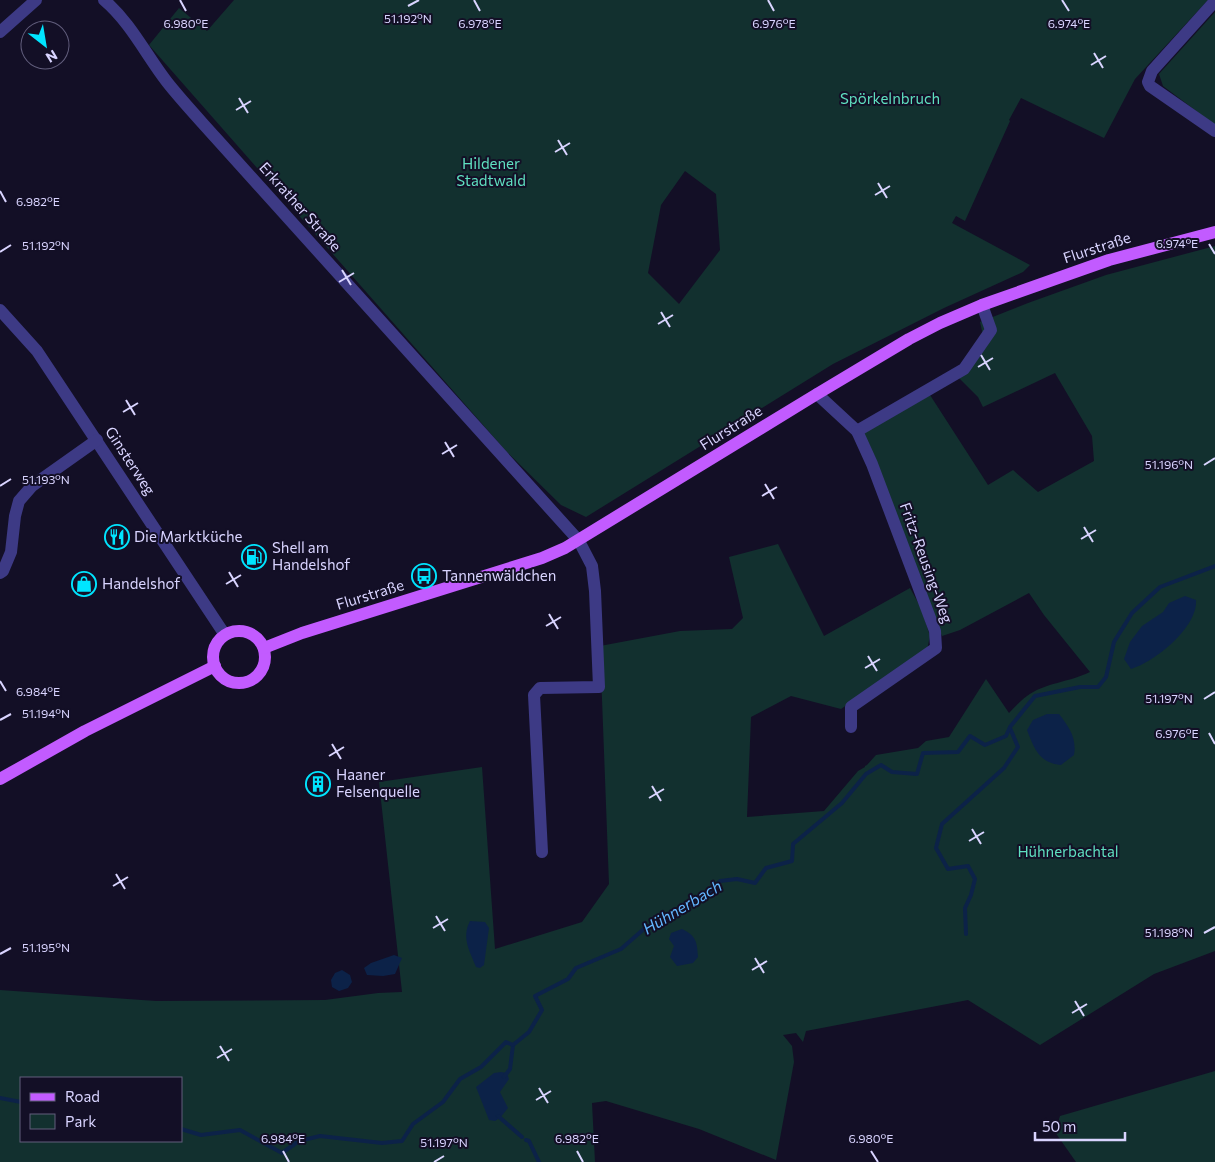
<svg xmlns="http://www.w3.org/2000/svg" width="1215" height="1162" font-family="Commissioner,sans-serif">
  <style>
    .green { fill: #12302f; fill-rule: evenodd }
    .water { fill: #0c2248 }
    .lines { fill: none; stroke-linecap: round; stroke-linejoin: round }
    .stream { stroke: #0c2248; stroke-width: 4 }
    .minor { stroke: #3d3a85; stroke-width: 12 }
    .major { stroke: #c25bff; stroke-width: 12 }
    .ticks { fill: none; stroke: #d9d4ff; stroke-width: 2 }
    .labels { text-anchor: middle; stroke-width: 4; stroke-linejoin: round; paint-order: stroke }
    .park-label { font-size: 15px; fill: #5fe0c0; stroke: #130f26 }
    .street-label { font-size: 15px; fill: #d9d4ff; stroke: #130f26 }
    .poi-label { font-size: 15px; fill: #d9d4ff; stroke: #130f26; text-anchor: start }
    .water-label { font-size: 16px; font-style: italic; fill: #62b6ff; stroke: #130f26 }
    .ticks-label { font-size: 12px; text-anchor: middle; fill: #d9d4ff; stroke: #130f26; stroke-width: 4; stroke-linejoin: round; paint-order: stroke }
  </style>
  <rect width="100%" height="100%" fill="#130f26"/>
  <!-- green -->
  <g class="green">
    <path d="M 234,0 L 1208,0 L 1135,79 L 1104,138 L 1021,98 L 1009,120 L 1010,121 L 965,221 L 956,216 L 952,223 L 1030,265 L 1023,272 L 944,308 L 833,364 L 586,517 L 561,505 L 506,451 L 149,45 L 179,8 L 207,31 ZM 685,171 L 716,194 L 720,250 L 679,304 L 648,273 L 661,205 Z"/>
    <polygon points="1215,12 1215,125 1163,86 1159,74"/>
    <path d="M 1215,246 L 1215,951 L 1154,974 L 1040,1045 L 968,1000 L 806,1031 L 803,1042 L 796,1033 L 783,1035 L 792,1046 L 794,1062 L 776,1160 L 699,1129 L 606,1101 L 592,1103 L 595,1162 L 0,1162 L 0,990 L 156,1001 L 325,1000 L 378,993 L 402,992 L 379,782 L 482,767 L 495,949 L 582,922 L 609,884 L 600,646 L 680,631 L 732,629 L 743,618 L 729,557 L 778,544 L 824,636 L 910,588 L 921,608 L 930,636 L 927,650 L 841,709 L 791,696 L 751,717 L 747,817 L 824,811 L 858,771 L 865,767 L 865,766 L 867,765 L 876,755 L 918,748 L 926,741 L 949,737 L 986,679 L 1009,713 C 1015,707 1020,701 1027,696 C 1044,683 1070,682 1090,672 L 1044,615 L 1029,593 L 960,630 L 942,636 L 864,433 L 930,395 L 988,485 L 1013,470 L 1038,492 L 1094,461 L 1092,436 L 1055,373 L 983,407 L 978,397 L 958,377 L 985,344 L 980,322 L 1028,303 L 1106,275 ZM 21,1078 L 181,1078 L 181,1141 L 21,1141 Z"/>
    <polygon points="1215,1071 1215,1162 1076,1162 1055,1132 1060,1116"/>
  </g>
  <!-- water -->
  <g class="water">
    <path d="M 1185,596 L 1196,600 C 1198,627 1155,662 1131,669 L 1124,659 L 1130,642 L 1142,626 L 1163,612 L 1169,603 Z"/>
    <path d="M 1047,714 L 1059,714 C 1069,727 1077,738 1074,755 L 1061,765 C 1039,763 1034,748 1027,730 L 1033,720 Z"/>
    <path d="M 470,921 L 485,922 L 489,928 L 484,965 L 480,968 L 476,967 C 470,951 461,938 470,921 Z"/>
    <path d="M 682,929 C 696,936 697,941 698,957 L 693,963 L 677,966 L 670,957 L 674,946 L 669,939 L 671,933 Z"/>
    <polygon points="394,955 402,958 395,974 383,976 367,975 364,968 371,963"/>
    <polygon points="342,970 350,975 352,982 348,988 339,991 332,987 331,980 335,973"/>
    <polygon points="501,1072 507,1073 509,1079 500,1092 508,1108 500,1118 495,1121 489,1120 476,1087 494,1073"/>
  </g>
  <g class="lines">
    <!-- stream -->
    <g class="stream">
      <polyline points="966,934 965,908 971,895 975,879 968,866 948,869 936,848 942,824 1004,768 1018,747 1010,728"/>
      <polyline points="504,1077 510,1069 513,1045"/>
      <polyline points="0,1098 21,1102"/>
      <polyline points="498,1116 522,1137"/>
      <polyline points="181,1129 201,1135 240,1130 282,1153 299,1141 320,1136 382,1143 402,1141 413,1124 443,1102 460,1079 481,1067 506,1042 513,1045 529,1032 542,1010 535,996 568,979 576,968 621,949 645,928 709,894 720,881 737,879 755,883 766,868 792,861 793,844 842,803 866,774 881,765 892,772 917,774 923,753 958,752 970,736 985,745 1006,736 1010,727 1035,696 1080,687 1098,687 1106,677 1114,642 1132,613 1160,587 1215,566"/>
      <polyline points="526,1140 529,1141 539,1162"/>
    </g>
    <!-- minor -->
    <g class="minor">
      <path d="M 104,0 C 131,23 146,55 167,82 C 182,101 199,119 215,137 L 571,532 L 579,541 L 592,566 L 595,591 L 599,687 L 540,688 L 534,695 L 542,852"/>
      <polyline points="1215,1 1152,71 1148,82 1150,86 1215,131"/>
      <polyline points="0,32 36,0"/>
      <polyline points="0,310 37,351 225,635"/>
      <polyline points="817,394 857,431 964,369 991,330 982,305"/>
      <polyline points="0,573 3,571 11,552 15,516 19,501 32,486 97,440"/>
      <polyline points="851,727 851,707 936,648 935,631 872,464 857,431"/>
    </g>
    <!-- major -->
    <g class="major">
      <circle cx="239" cy="657" r="26"/>
      <polyline points="264,648 302,633 542,558 565,548 817,394 909,339 940,323 982,305 1109,260 1215,232"/>
      <polyline points="0,779 85,731 215,666"/>
    </g>
  </g>
  <!-- ticks -->
  <path class="ticks" d="M 180,0 L 186,11M 474,0 L 480,11M 768,0 L 774,11M 1062,0 L 1069,11M 408,6 L 419,0M 1094,53 L 1103,68M 1091,65 L 1106,56M 239,98 L 248,113M 236,110 L 251,101M 558,140 L 567,155M 555,152 L 570,143M 878,183 L 887,198M 0,191 L 6,202M 875,195 L 890,186M 1209,244 L 1215,254M 0,252 L 11,245M 342,270 L 351,285M 339,282 L 354,273M 661,312 L 670,327M 658,324 L 673,315M 981,355 L 990,370M 978,367 L 993,358M 126,400 L 135,415M 123,412 L 138,403M 445,442 L 454,457M 442,454 L 457,445M 1204,465 L 1215,458M 765,484 L 774,499M 0,486 L 11,479M 762,496 L 777,487M 1084,527 L 1093,542M 1081,539 L 1096,530M 229,572 L 238,587M 226,584 L 241,575M 549,614 L 558,629M 546,626 L 561,617M 868,656 L 877,671M 865,668 L 880,659M 0,681 L 6,691M 1204,699 L 1215,692M 0,720 L 11,714M 1209,733 L 1215,744M 332,744 L 341,759M 329,756 L 344,747M 652,786 L 661,801M 649,798 L 664,789M 972,829 L 981,844M 969,841 L 984,832M 116,874 L 125,889M 113,886 L 128,877M 436,916 L 445,931M 433,928 L 448,919M 1204,933 L 1215,927M 0,954 L 11,948M 755,958 L 764,973M 752,970 L 767,961M 1075,1001 L 1084,1016M 1072,1013 L 1087,1004M 220,1046 L 229,1061M 217,1058 L 232,1049M 539,1088 L 548,1103M 536,1100 L 551,1091M 283,1151 L 289,1162M 577,1151 L 583,1162M 871,1151 L 878,1162M 434,1162 L 444,1156"/>
  <!-- icons -->
  <defs>
    <symbol id="restaurant-ring" viewBox="-11 -11 22 22"><circle r="9.5" fill="#130f26" stroke="#00e5ff" stroke-width="1.5"/><path d="M-5-6h1v4h1v-4h1v4h1v-4h1v5L-1.5 .5V6h-2V.5L-5-1ZM5-6V6H3V1.5H1.5Q1.5-4 5-6Z" fill="#00e5ff"/></symbol>
    <symbol id="fuel-ring" viewBox="-11 -11 22 22"><circle r="9.5" fill="#130f26" stroke="#00e5ff" stroke-width="1.5"/><path d="M-5.5-6h7V0h2V4h1.3V-2.5L3-4.5l.8-.8L6-3V5H2.5V1h-1V6h-7ZM-4.2-4.7v3.2H.2V-4.7Z" fill="#00e5ff"/></symbol>
    <symbol id="bus-ring" viewBox="-11 -11 22 22"><circle r="9.5" fill="#130f26" stroke="#00e5ff" stroke-width="1.5"/><path d="M-5-6H5V4H4V6H2V4H-2V6H-4V4H-5ZM-3.5-4V0h7V-4ZM-3.5 1.2v1.5H-2V1.2ZM2 1.2v1.5H3.5V1.2Z" fill="#00e5ff"/></symbol>
    <symbol id="shop-ring" viewBox="-11 -11 22 22"><circle r="9.5" fill="#130f26" stroke="#00e5ff" stroke-width="1.5"/><path d="M-5-2.5h2.3a2.7 3.5 0 0 1 5.4 0H5L5.5 6h-11ZM-1.5-2.5h3a1.5 2.3 0 0 0-3 0Z" fill="#00e5ff"/></symbol>
    <symbol id="building-ring" viewBox="-11 -11 22 22"><circle r="9.5" fill="#130f26" stroke="#00e5ff" stroke-width="1.5"/><path d="M-4-6H4V6H1V3H-1V6H-4ZM-2.5-4.3h1.7v1.8h-1.7ZM.8-4.3h1.7v1.8H.8ZM-2.5-1h1.7V.8h-1.7ZM.8-1h1.7V.8H.8Z" fill="#00e5ff"/></symbol>
  </defs>
  <g fill-rule="evenodd">
    <use href="#restaurant-ring" x="103" y="523" width="28" height="28"/>
    <use href="#fuel-ring" x="240" y="543" width="28" height="28"/>
    <use href="#bus-ring" x="410" y="562" width="28" height="28"/>
    <use href="#shop-ring" x="70" y="570" width="28" height="28"/>
    <use href="#building-ring" x="304" y="770" width="28" height="28"/>
  </g>
  <g class="labels">
    <!-- park labels -->
    <g class="park-label">
      <text x="890" y="104">Spörkelnbruch</text>
      <text x="491" y="169">Hildener<tspan x="491" dy="17">Stadtwald</tspan></text>
      <text x="1068" y="857">Hühnerbachtal</text>
    </g>
    <!-- street labels -->
    <g class="street-label">
      <text transform="translate(300 207) rotate(48)" y="5">Erkrather Straße</text>
      <text transform="translate(1097 248) rotate(-18)" y="5">Flurstraße</text>
      <text transform="translate(731 428) rotate(-32)" y="5">Flurstraße</text>
      <text transform="translate(130 461) rotate(57)" y="5">Ginsterweg</text>
      <text transform="translate(926 563) rotate(70)" y="5">Fritz-Reusing-Weg</text>
      <text transform="translate(370 595) rotate(-17)" y="5">Flurstraße</text>
    </g>
    <!-- poi labels -->
    <g class="poi-label">
      <text x="134" y="542">Die Marktküche</text>
      <text x="272" y="553">Shell am<tspan x="272" dy="17">Handelshof</tspan></text>
      <text x="442" y="581">Tannenwäldchen</text>
      <text x="102" y="589">Handelshof</text>
      <text x="336" y="780">Haaner<tspan x="336" dy="17">Felsenquelle</tspan></text>
    </g>
    <!-- water labels -->
    <g class="water-label">
      <text transform="translate(682 907) rotate(-31)" y="6">Hühnerbach</text>
    </g>
  </g>
  <g class="ticks-label">
    <text x="408" y="23">51.192°N</text>
    <text x="186" y="28">6.980°E</text>
    <text x="480" y="28">6.978°E</text>
    <text x="774" y="28">6.976°E</text>
    <text x="1069" y="28">6.974°E</text>
    <text x="38" y="206">6.982°E</text>
    <text x="1177" y="248">6.974°E</text>
    <text x="46" y="250">51.192°N</text>
    <text x="1169" y="469">51.196°N</text>
    <text x="46" y="484">51.193°N</text>
    <text x="38" y="696">6.984°E</text>
    <text x="1169" y="703">51.197°N</text>
    <text x="46" y="718">51.194°N</text>
    <text x="1177" y="738">6.976°E</text>
    <text x="1169" y="937">51.198°N</text>
    <text x="46" y="952">51.195°N</text>
    <text x="283" y="1143">6.984°E</text>
    <text x="577" y="1143">6.982°E</text>
    <text x="871" y="1143">6.980°E</text>
    <text x="444" y="1147">51.197°N</text>
  </g>
  <!-- legend -->
  <rect x="20" y="1077" width="162" height="65" fill="#130f26" stroke="#625e7d"/>
  <rect x="30" y="1093" width="25" height="8" fill="#c25bff" stroke="#625e7d"/>
  <text x="65" y="1102" font-size="15" fill="#d9d4ff">Road</text>
  <rect x="30" y="1114" width="25" height="15" fill="#12302f" stroke="#625e7d"/>
  <text x="65" y="1127" font-size="15" fill="#d9d4ff">Park</text>
  <!-- north arrow -->
  <g transform="translate(45 45) rotate(149)"><circle r="24" fill="#130f26" stroke="#625e7d"/>
  <path d="M0-4L9 19L0 12L-9 19Z" fill="#00e5ff"/>
  <text y="-8" font-size="14" font-weight="bold" text-anchor="middle" fill="#d9d4ff">N</text>
  </g>
  <!-- scale -->
  <path d="M1035 1132v8h90v-8" fill="none" stroke="#d9d4ff" stroke-width="2.5"/>
  <text x="1042" y="1132" font-size="15" fill="#d9d4ff" stroke="#130f26" stroke-width="4" paint-order="stroke">50 m</text>
</svg>
